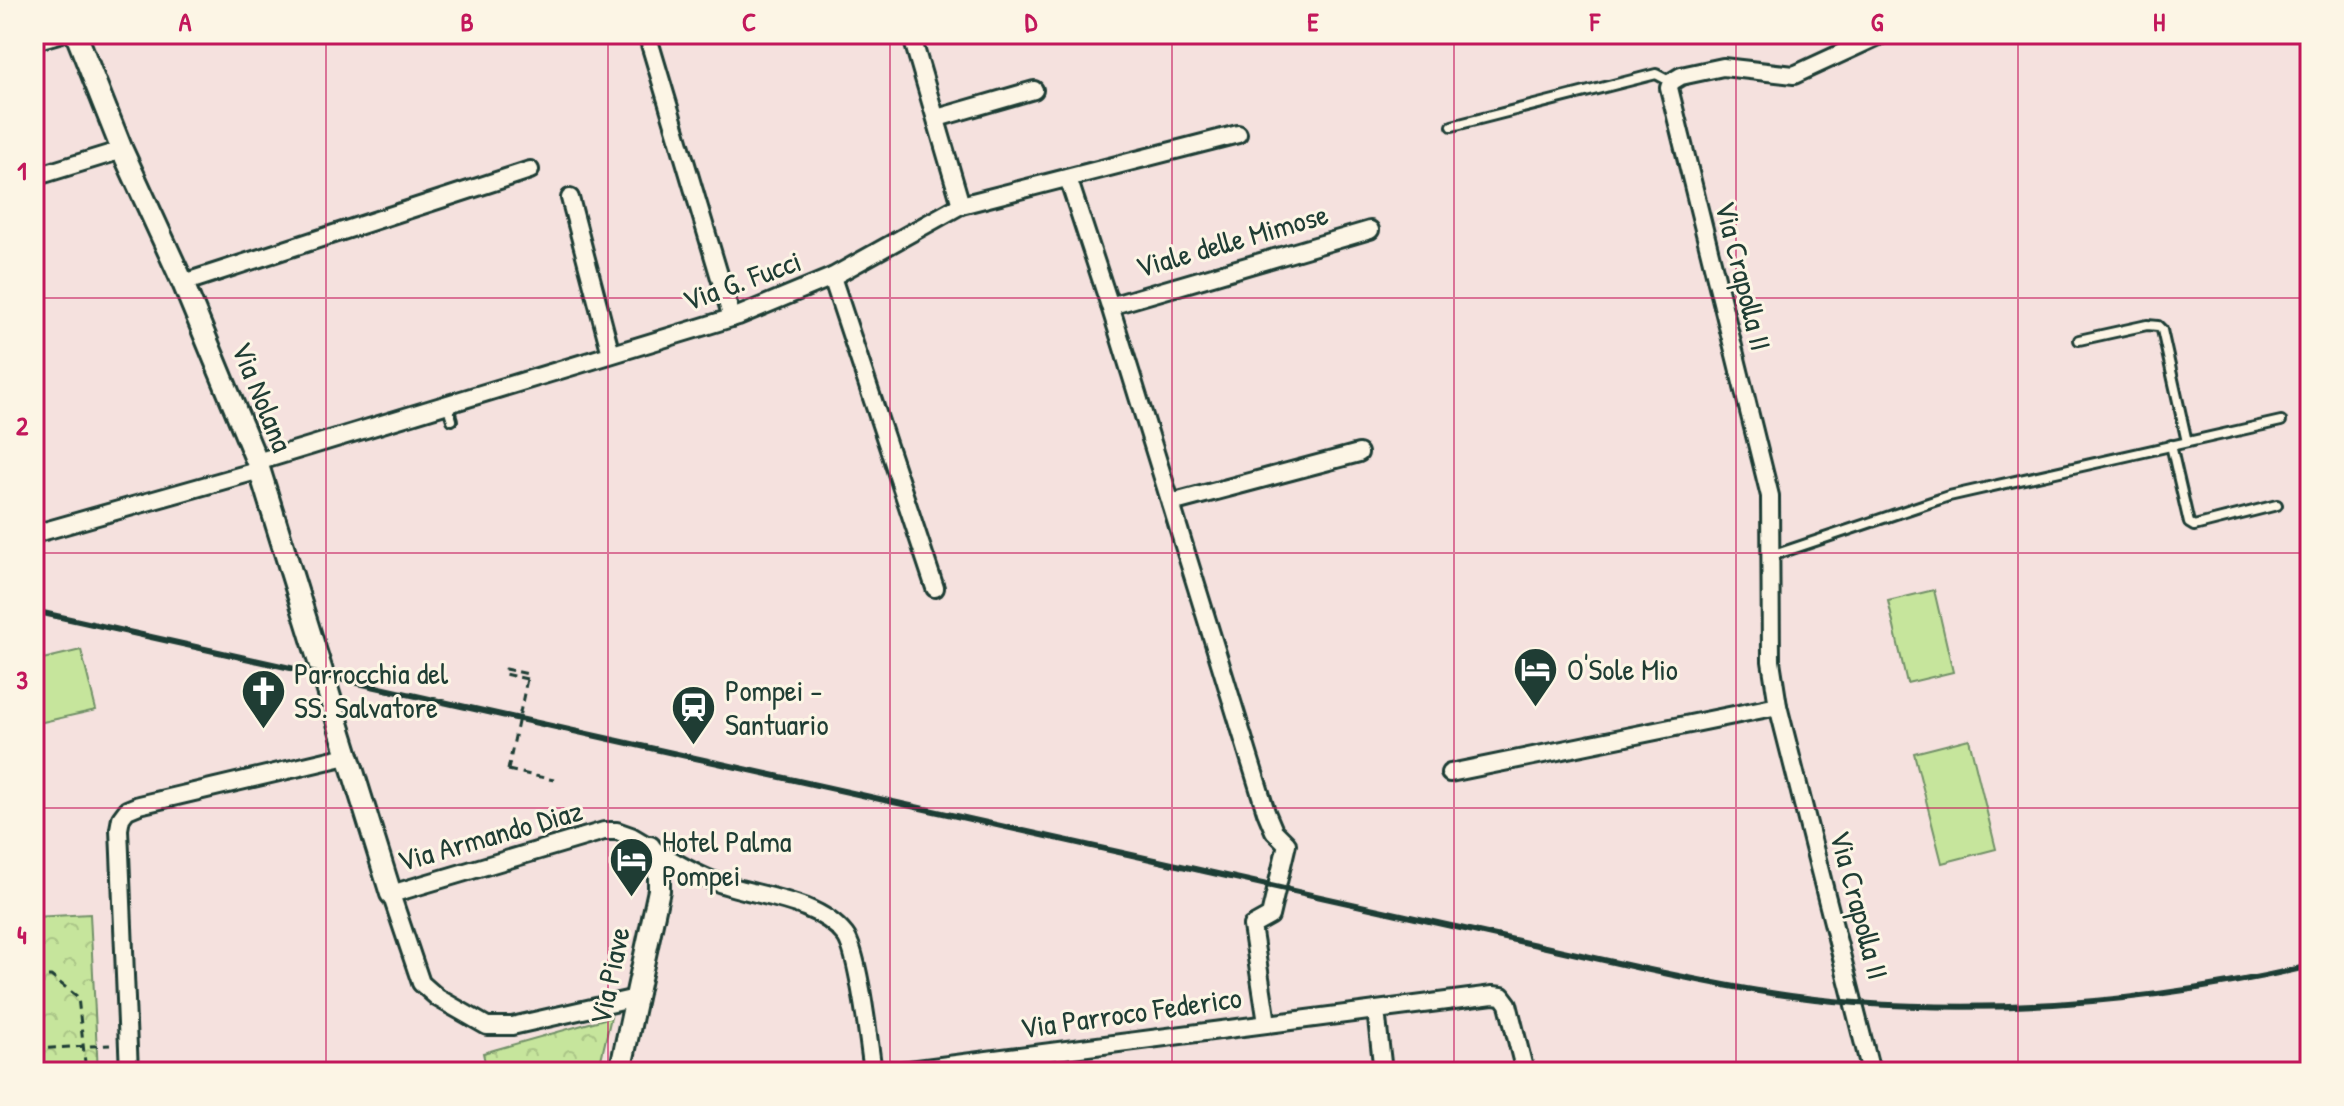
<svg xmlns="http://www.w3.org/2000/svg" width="2344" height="1106" font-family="'Patrick Hand',sans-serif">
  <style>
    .park { fill: url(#park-crowns); stroke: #729168; stroke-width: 2 }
    .pitch { fill: #c6e59c; stroke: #729168; stroke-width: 2 }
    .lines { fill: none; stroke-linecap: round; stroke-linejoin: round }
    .service-casing { stroke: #1f3d34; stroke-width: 14 }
    .pedestrian-casing { stroke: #1f3d34; stroke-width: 18 }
    .minor-casing { stroke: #1f3d34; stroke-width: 22 }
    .tertiary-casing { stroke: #1f3d34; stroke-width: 26 }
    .path { stroke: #1f3d34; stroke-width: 3; stroke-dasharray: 8 6; stroke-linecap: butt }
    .service { stroke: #fcf5e5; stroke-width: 8 }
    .pedestrian { stroke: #fcf5e5; stroke-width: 12 }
    .minor { stroke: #fcf5e5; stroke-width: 16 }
    .tertiary { stroke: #fcf5e5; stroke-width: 20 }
    .rail { stroke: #1f3d34; stroke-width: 6 }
    .path-bridge { stroke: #1f3d34; stroke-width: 3; stroke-dasharray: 8 6; stroke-linecap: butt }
    .grid { fill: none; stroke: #c2185b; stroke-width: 2; stroke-opacity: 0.55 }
    .labels { text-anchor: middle; stroke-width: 6; stroke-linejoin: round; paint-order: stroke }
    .street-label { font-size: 30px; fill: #1f3d34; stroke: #fcf5e5 }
    .poi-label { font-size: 30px; fill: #1f3d34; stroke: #fcf5e5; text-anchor: start }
    .neatline { fill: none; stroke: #c2185b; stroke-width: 3 }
    .grid-label { font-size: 26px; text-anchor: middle; font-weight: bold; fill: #c2185b }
  </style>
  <defs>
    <pattern id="park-crowns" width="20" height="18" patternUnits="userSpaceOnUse" patternTransform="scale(2)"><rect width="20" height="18" fill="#c6e59c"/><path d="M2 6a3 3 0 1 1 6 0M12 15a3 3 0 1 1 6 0" fill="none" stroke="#aac587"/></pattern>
  </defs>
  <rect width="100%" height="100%" fill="#f5e1de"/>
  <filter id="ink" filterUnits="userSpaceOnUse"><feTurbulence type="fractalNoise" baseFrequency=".0125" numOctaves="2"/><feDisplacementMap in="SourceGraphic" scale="16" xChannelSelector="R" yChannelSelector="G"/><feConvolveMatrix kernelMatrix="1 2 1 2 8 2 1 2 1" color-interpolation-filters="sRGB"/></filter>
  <g filter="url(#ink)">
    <!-- park -->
    <g class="park">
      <polygon points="90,914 98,1072 34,1072 34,917"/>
      <polygon points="611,1017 598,1072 487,1072 483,1053"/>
    </g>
    <!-- pitch -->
    <g class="pitch">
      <polygon points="1934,590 1953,672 1907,683 1888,601"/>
      <polygon points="81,650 96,710 34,724 34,661"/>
      <polygon points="1969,739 1996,849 1942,863 1914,753"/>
    </g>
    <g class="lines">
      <defs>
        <g id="service">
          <polyline points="1452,126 1656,74 1671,82"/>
          <polyline points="2079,340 2147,325 2158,326 2162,330 2187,442"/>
          <polyline points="447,404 452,420"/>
          <polyline points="2171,445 2189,523 2194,526 2277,505"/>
          <polyline points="1771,556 1949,496 2281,421"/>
        </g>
        <polyline id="pedestrian" points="1008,1058 1011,1072"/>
        <g id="minor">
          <polyline points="647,34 732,318"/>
          <polyline points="911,34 961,205"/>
          <polyline points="34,41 59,34"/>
          <polyline points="937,118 1034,90"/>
          <polyline points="34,177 122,150"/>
          <polyline points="1068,178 1110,306 1266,812 1274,831 1287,844 1270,916 1252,926 1267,1023"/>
          <polyline points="570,198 611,354"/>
          <polyline points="832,277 935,588"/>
          <polyline points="183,283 530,170"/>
          <polyline points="1110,306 1370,230"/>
          <polyline points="257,462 738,316 832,277 961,205 1238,134"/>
          <polyline points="1171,503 1359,453"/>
          <polyline points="34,534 260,470"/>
          <polyline points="1450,773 1778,706"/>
          <path d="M 636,998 L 512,1026 L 487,1026 L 438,998 L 421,983 L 391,894 L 604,831 L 617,831 L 631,836 C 657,851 683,869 711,880 C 752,897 815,897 845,935 C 859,952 869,1045 873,1072"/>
          <polyline points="1376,1010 1383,1072"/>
          <polyline points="129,1072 119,829 121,818 127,810 139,805 347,756"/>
          <polyline points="894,1072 1493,995 1502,996 1508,1004 1525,1072"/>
          <polyline points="1871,1072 1778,706 1771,661 1770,496 1669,88 1671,82 1681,76 1723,67 1794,75 1883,34"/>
        </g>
        <g id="tertiary">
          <polyline points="76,34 122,150 183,283 257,462 391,894"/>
          <polyline points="620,1072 659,890 659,871 650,847"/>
        </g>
      </defs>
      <!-- service casing -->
      <use href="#service" class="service-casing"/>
      <!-- pedestrian casing -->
      <use href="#pedestrian" class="pedestrian-casing"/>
      <!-- minor casing -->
      <use href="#minor" class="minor-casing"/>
      <!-- tertiary casing -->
      <use href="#tertiary" class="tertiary-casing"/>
      <!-- path -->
      <g class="path">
        <polyline points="527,679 504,674 505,669 528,674 529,671"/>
        <polyline points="508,770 554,780"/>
        <polyline points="34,976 51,976 78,997 86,1072"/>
        <polyline points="34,1049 110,1045"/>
      </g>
      <!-- service -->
      <use href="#service" class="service"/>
      <!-- pedestrian -->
      <use href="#pedestrian" class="pedestrian"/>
      <!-- minor -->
      <use href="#minor" class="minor"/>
      <!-- tertiary -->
      <use href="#tertiary" class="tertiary"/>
      <!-- rail -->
      <path class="rail" d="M 34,611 L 1640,968 C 1711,983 1784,998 1857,1003 C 2010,1014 2161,1001 2310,966"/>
      <!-- path-bridge -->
      <polyline class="path-bridge" points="508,770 527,679"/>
    </g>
  </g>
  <!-- grid -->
  <path class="grid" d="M 326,34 L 326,1072M 608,34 L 608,1072M 890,34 L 890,1072M 1172,34 L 1172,1072M 1454,34 L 1454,1072M 1736,34 L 1736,1072M 2018,34 L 2018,1072M 34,298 L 2310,298M 34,553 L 2310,553M 34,808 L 2310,808"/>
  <!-- icons -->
  <defs>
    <symbol id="hotel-pin" viewBox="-11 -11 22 30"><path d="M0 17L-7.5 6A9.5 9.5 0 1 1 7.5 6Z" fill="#1f3d34" stroke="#fcf5e5"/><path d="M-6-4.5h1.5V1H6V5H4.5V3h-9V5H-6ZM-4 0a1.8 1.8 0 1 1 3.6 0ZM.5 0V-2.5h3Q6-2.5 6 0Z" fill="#fff"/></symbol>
    <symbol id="church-pin" viewBox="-11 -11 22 30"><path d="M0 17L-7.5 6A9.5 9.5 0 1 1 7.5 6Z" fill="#1f3d34" stroke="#fcf5e5"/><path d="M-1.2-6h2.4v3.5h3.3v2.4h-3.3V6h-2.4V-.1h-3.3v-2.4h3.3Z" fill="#fff"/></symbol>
    <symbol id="station-pin" viewBox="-11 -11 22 30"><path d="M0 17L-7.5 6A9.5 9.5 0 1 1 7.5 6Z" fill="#1f3d34" stroke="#fcf5e5"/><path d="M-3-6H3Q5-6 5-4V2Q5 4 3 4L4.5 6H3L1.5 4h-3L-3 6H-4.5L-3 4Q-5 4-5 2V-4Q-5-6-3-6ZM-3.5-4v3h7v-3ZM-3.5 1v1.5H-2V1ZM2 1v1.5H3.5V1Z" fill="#fff"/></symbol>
  </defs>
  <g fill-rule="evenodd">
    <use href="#hotel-pin" x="1510" y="644" width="51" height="69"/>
    <use href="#church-pin" x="238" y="666" width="51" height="69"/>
    <use href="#station-pin" x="668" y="682" width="51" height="69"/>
    <use href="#hotel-pin" x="606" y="834" width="51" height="69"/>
  </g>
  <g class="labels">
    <!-- street labels -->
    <g class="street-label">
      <text transform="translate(1232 241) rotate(-16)" y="10">Viale delle Mimose</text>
      <text transform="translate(1743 276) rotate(76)" y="10">Via Crapolla II</text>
      <text transform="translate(742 281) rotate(-20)" y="10">Via G. Fucci</text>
      <text transform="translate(262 397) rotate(68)" y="10">Via Nolana</text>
      <text transform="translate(490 836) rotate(-16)" y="10">Via Armando Diaz</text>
      <text transform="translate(1859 905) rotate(75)" y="10">Via Crapolla II</text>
      <text transform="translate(610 976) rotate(-78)" y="10">Via Piave</text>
      <text transform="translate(1131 1013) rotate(-8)" y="10">Via Parroco Federico</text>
    </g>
    <!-- poi labels -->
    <g class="poi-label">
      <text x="1567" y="680">O'Sole Mio</text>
      <text x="294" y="684">Parrocchia del<tspan x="294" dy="34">SS. Salvatore</tspan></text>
      <text x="725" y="701">Pompei -<tspan x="725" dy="34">Santuario</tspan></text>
      <text x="662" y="852">Hotel Palma<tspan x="662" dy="34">Pompei</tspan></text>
    </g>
  </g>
  <!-- margin -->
  <rect width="2344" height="1106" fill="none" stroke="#fcf5e5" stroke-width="88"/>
  <rect x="44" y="44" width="2256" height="1018" class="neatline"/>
  <g class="grid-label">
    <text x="185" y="31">A</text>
    <text x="467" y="31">B</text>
    <text x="749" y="31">C</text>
    <text x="1031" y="31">D</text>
    <text x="1313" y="31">E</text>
    <text x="1595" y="31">F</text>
    <text x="1877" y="31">G</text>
    <text x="2159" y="31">H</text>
    <text x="22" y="180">1</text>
    <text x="22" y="435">2</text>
    <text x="22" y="689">3</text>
    <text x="22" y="944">4</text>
  </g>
</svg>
